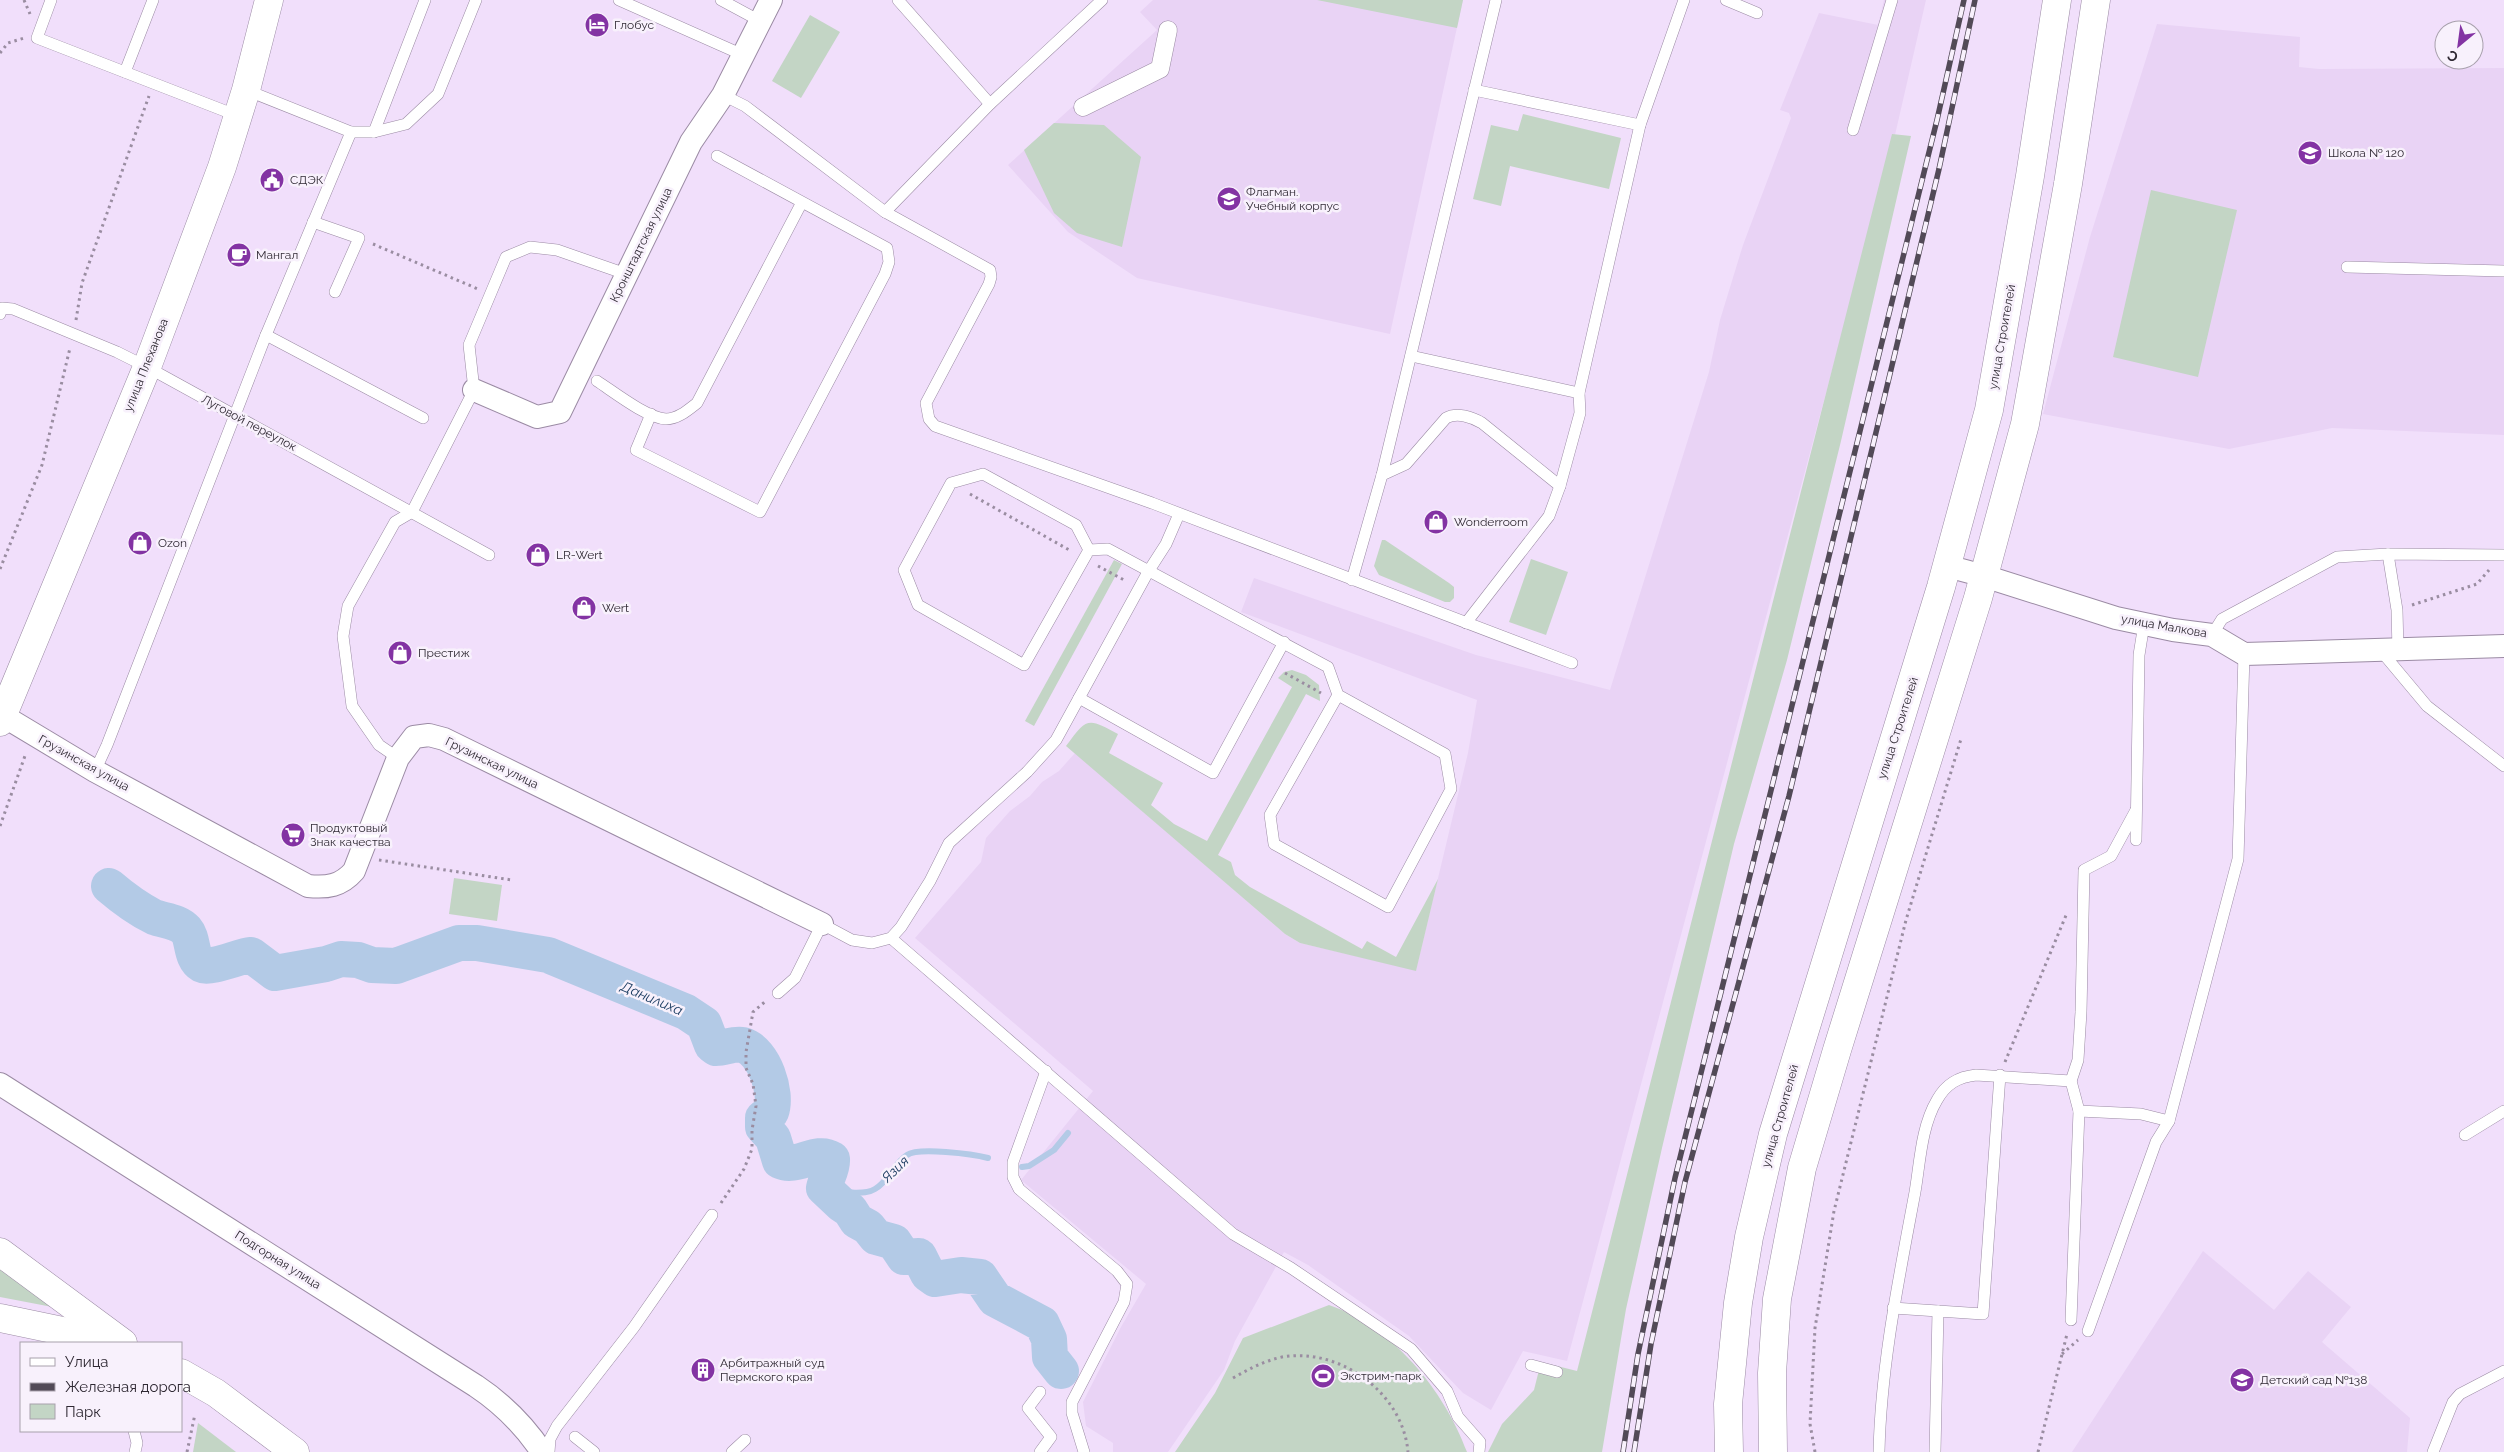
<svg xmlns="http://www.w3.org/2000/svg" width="2504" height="1452" font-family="Raleway,sans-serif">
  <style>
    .built { fill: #e9d3f5 }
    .green { fill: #c3d5c5 }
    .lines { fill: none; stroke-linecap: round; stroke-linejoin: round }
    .stream { stroke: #b3cae6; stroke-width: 6 }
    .river { stroke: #b3cae6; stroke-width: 36 }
    .service-casing { stroke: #9b8ba4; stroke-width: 12 }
    .pedestrian-casing { stroke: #9b8ba4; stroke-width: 19 }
    .minor-casing { stroke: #9b8ba4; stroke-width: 24 }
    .secondary-casing { stroke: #9b8ba4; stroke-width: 29 }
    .primary-casing { stroke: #9b8ba4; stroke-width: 29 }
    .path { stroke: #9a8da1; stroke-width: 3; stroke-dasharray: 2.5 4; stroke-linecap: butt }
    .service { stroke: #fff; stroke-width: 11 }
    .pedestrian { stroke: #fff; stroke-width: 18 }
    .minor { stroke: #fff; stroke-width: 22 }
    .secondary { stroke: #fff; stroke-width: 28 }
    .primary { stroke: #fff; stroke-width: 28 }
    .rail-casing { stroke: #524a57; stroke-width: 5.5 }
    .rail { stroke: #f8f1fc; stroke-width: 4; stroke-dasharray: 11; stroke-linecap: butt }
    .labels { text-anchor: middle; stroke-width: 5; stroke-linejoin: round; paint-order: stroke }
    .poi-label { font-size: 12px; fill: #2f2933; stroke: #f8f1fc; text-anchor: start }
    .street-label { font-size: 12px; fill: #2f2933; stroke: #f8f1fc }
    .water-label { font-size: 14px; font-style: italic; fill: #1b3c61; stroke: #f8f1fc }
  </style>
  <rect width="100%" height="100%" fill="#f1dffb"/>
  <!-- built -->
  <g class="built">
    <polygon points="1153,0 1463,0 1390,334 1137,278 1068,232 1008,165 1157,30 1140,12"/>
    <polygon points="1884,0 1926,0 1895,135 1567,1361 1523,1351 1491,1410 1463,1393 1409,1336 1308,1265 1284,1252 1235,1341 1224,1370 1168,1452 1113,1452 1113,1443 1086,1426 1083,1402 1121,1327 1146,1284 1021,1180 1093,1091 915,938 981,862 986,838 1010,811 1030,796 1042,782 1059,771 1075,753 1285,934 1300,943 1416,970 1468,753 1477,700 1241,612 1254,578 1476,655 1610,690 1709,372 1720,320 1743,245 1791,118 1789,113 1780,110 1819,13 1878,25"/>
    <polygon points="2157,24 2300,37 2299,67 2319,69 2504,68 2504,435 2332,428 2229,449 2043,414 2090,237"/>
    <polygon points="2203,1251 2274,1310 2308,1271 2351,1307 2322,1342 2410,1418 2407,1452 2072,1452"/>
  </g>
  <!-- green -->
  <g class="green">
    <polygon points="1317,0 1463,0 1457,28"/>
    <polygon points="810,15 840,32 801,98 772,81"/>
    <polygon points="1523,114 1621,138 1609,189 1510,166 1501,206 1473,199 1491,125 1518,131"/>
    <polygon points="1054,123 1104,125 1141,157 1122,247 1077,233 1054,213 1024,150"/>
    <polygon points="1892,134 1911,136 1841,441 1787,660 1734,844 1662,1148 1626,1309 1602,1452 1488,1452 1502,1424 1534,1390 1541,1362 1577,1371"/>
    <polygon points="2151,190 2237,210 2198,377 2113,357"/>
    <polygon points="1382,540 1385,540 1449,583 1454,587 1454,598 1450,602 1445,602 1379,575 1374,566"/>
    <polygon points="1531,559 1568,572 1546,635 1509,622"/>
    <polygon points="1114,560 1122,564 1034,726 1025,721"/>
    <path d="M 1292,670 L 1306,675 L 1319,685 L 1320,701 L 1306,694 L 1218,855 L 1231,862 L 1235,875 L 1250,887 L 1362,949 L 1367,941 L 1396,957 L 1438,879 L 1416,971 L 1300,943 L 1285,934 L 1066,746 C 1087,718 1087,717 1118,734 L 1109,753 L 1163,783 L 1151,805 L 1174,824 L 1207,841 L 1292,687 L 1278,678 L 1284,672 Z"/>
    <polygon points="454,878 502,885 497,921 449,914"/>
    <polygon points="0,1264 68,1310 0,1297"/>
    <path d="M 1329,1305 C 1393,1327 1444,1390 1467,1452 L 1175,1452 L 1215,1393 L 1243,1338 Z"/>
    <polygon points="198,1423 236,1452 193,1452"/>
  </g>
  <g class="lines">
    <!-- stream -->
    <g class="stream">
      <polyline points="1022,1167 1029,1166 1054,1150 1068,1133"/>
      <path d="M 834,1197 C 846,1188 862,1197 875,1189 C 889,1181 893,1164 907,1155 C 918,1147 973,1154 988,1158"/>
    </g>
    <!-- river -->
    <path class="river" d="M 109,886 C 123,898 138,909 154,917 C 165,921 178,921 186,930 C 194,939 190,958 202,965 C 210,969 240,956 251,955 L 275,973 L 326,964 L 341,959 L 358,960 L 372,965 L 396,966 L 459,943 L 477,943 L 548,955 L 686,1012 L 704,1024 L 712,1045 L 716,1048 C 725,1048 734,1043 743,1045 C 764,1051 778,1093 771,1112 L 763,1118 L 763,1127 L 773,1138 L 780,1161 C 797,1169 816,1149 832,1159 C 833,1169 826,1178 824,1188 L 841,1204 L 850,1210 L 857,1221 L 868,1227 L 876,1237 L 894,1242 L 904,1257 L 919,1256 L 928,1274 L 935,1279 L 961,1275 L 980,1277 L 995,1299 L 1042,1324 L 1049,1339 L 1050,1357 L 1061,1371"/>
    <defs>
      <g id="service">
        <polyline points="51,0 37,38 238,116"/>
        <polyline points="619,0 743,55"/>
        <polyline points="721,0 760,21"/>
        <polyline points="898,0 990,104"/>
        <polyline points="1726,0 1757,13"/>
        <polyline points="125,72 153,0"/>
        <polyline points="246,90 351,132 374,132 406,124 438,94 476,0"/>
        <polyline points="1474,90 1640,125"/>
        <polyline points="723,95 745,106 885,212 990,104 1102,0"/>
        <polyline points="1853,130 1892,0"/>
        <polyline points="374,132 425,0"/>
        <polyline points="885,212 990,270 991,277 989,284 926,403 929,419 935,426 1152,503 1572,663"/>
        <polyline points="313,222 359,238 335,292"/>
        <polyline points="2347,267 2504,271"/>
        <polyline points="0,314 2,308 13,309 117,352 147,367 489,555"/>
        <polyline points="266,335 423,418"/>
        <polyline points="1411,356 1579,393"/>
        <path d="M 597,381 C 614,392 647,418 666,419 C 678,419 688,410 697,403 L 801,204"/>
        <polyline points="651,414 636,450 760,512 885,274 889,262 887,248 717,156"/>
        <path d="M 1382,475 L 1406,464 L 1446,418 C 1457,412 1472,417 1482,423 L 1560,486"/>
        <polyline points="1089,550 1076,525 983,474 951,483 904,570 918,605 1024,665 1089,550 1108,549 1328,667 1338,695 1445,754 1451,789 1388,907 1274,844 1270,815 1338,695"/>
        <polyline points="2388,554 2397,610 2398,651"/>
        <polyline points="1352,580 1382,475 1496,0"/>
        <polyline points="1466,623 1549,516 1560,486 1580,413 1579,393 1640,125 1684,0"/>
        <polyline points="2212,635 2222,619 2337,557 2388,554 2504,555"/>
        <polyline points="2381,651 2427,706 2504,766"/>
        <polyline points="1079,698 1213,773 1284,642"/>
        <polyline points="398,758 379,745 352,706 343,636 348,606 395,522 412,512 474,390 469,345 506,257 530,247 557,250 626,274"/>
        <polyline points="95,771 107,745 266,335 351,132"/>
        <polyline points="2136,840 2139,655 2144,624"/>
        <polyline points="891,938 1233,1234 1291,1268 1411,1349 1447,1391 1458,1417 1480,1442 1479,1452"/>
        <polyline points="778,993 795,978 822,924 852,940 872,943 891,938 901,927 930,881 949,843 1027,772 1056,740 1148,572 1166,544 1179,514"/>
        <polyline points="1046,1071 1013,1162 1013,1177 1019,1189 1117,1271 1127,1284 1124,1302 1072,1402 1072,1413 1084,1452"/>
        <polyline points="2071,1081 2078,1060 2081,1012 2084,870 2111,856 2136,810"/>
        <polyline points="2465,1135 2504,1111"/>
        <polyline points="1893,1308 1938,1311"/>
        <polyline points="2071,1320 2079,1111"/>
        <polyline points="2088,1331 2156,1142 2169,1121 2238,859 2244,654"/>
        <polyline points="1531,1365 1557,1372"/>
        <polyline points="134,1431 137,1443 135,1452"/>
        <polyline points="575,1437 594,1452"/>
        <polyline points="549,1452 550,1439 557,1426 634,1327 712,1215"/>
        <polyline points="732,1452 745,1440"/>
        <polyline points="1040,1452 1051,1437 1028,1408 1040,1392"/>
        <path d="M 1879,1452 C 1881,1364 1899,1278 1915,1192 C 1920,1163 1921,1127 1937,1100 C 1946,1084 1958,1077 1976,1075 L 2071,1081 L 2079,1111 L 2141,1114 L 2169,1121"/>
        <polyline points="1935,1452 1938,1311 1983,1314 2000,1075"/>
        <polyline points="2433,1452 2453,1402 2460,1394 2504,1371"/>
      </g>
      <polyline id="pedestrian" points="1083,107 1160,69 1168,30"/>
      <g id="minor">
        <polyline points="474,390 537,417 560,412 691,142 723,95 771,0"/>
        <polyline points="1947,566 1984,576 2116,618 2173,630 2212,635 2244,654 2504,646"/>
        <path d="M 0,714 L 95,771 L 308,886 C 327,888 341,886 354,871 L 398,758 L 414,737 L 429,735 L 444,739 L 822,924"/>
        <path d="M 0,1084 L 476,1386 C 503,1404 524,1425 542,1452"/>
      </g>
      <g id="secondary">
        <polyline points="0,722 147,367 222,167 246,90 269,0"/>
        <polyline points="0,1252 123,1343"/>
        <polyline points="1729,1452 1728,1404 1738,1303 1749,1237 1773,1134 1941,587 1989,410 2030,176 2057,0"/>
        <polyline points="1773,1452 1772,1373 1777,1299 1802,1168 1837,1050 1978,598 2025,424 2068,184 2096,0"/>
      </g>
      <g id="primary">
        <polyline points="0,1318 120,1343"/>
        <polyline points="181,1373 216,1393 295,1452"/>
      </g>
    </defs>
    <!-- service casing -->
    <use href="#service" class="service-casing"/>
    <!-- pedestrian casing -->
    <use href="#pedestrian" class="pedestrian-casing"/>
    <!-- minor casing -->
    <use href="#minor" class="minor-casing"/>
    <!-- secondary casing -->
    <use href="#secondary" class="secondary-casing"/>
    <!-- primary casing -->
    <use href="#primary" class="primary-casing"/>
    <!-- path -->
    <g class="path">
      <polyline points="24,0 30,14"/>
      <polyline points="0,53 8,43 24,38"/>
      <polyline points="373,244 478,289"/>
      <polyline points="76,320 82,283 149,96"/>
      <polyline points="970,494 1071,551"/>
      <polyline points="1098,566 1126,581"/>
      <polyline points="0,569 42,465 70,348"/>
      <polyline points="2412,605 2477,584 2489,570"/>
      <polyline points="1285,673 1321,693"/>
      <polyline points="0,826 26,753"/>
      <polyline points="379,860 512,880"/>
      <polyline points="2005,1062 2067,913"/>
      <polyline points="721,1203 744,1169 752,1149 752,1130 756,1106 753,1084 746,1068 746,1052 753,1012 767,1000"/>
      <polyline points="2062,1354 2078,1340"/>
      <path d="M 1233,1378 C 1249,1369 1264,1361 1282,1357 C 1340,1347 1403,1393 1408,1452"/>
      <polyline points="187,1452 195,1414"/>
      <polyline points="1815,1452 1810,1424 1815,1328 1834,1211 1906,920 1961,739"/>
      <polyline points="2038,1452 2067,1334"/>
    </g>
    <!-- service -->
    <use href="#service" class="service"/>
    <!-- pedestrian -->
    <use href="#pedestrian" class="pedestrian"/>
    <!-- minor -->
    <use href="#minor" class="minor"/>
    <!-- secondary -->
    <use href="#secondary" class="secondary"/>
    <!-- primary -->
    <use href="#primary" class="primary"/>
    <defs>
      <g id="rail">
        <polyline points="1623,1452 1638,1354 1675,1178 1937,120 1964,0"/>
        <polyline points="1634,1452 1651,1344 1685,1182 1789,796 1939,169 1975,0"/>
      </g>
    </defs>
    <!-- rail casing -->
    <use href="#rail" class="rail-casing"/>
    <!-- rail -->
    <use href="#rail" class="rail"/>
  </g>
  <!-- icons -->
  <defs>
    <symbol id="hotel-disc" viewBox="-11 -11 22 22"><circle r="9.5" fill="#8333a3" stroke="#f8f1fc"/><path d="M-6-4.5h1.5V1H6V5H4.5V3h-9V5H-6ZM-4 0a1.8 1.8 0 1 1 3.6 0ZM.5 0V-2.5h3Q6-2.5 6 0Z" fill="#fff"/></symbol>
    <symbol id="school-disc" viewBox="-11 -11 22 22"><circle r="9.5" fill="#8333a3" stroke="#f8f1fc"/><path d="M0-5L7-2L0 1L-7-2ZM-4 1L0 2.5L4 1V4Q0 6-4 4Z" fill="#fff"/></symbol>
    <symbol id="civic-disc" viewBox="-11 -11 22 22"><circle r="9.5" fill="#8333a3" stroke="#f8f1fc"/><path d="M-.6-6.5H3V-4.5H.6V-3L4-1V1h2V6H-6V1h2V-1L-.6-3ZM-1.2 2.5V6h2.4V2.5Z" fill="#fff"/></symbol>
    <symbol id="cafe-disc" viewBox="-11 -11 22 22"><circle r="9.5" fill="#8333a3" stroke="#f8f1fc"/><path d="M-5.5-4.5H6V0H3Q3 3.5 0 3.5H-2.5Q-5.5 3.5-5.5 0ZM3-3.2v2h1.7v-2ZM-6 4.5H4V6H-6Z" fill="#fff"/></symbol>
    <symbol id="shop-disc" viewBox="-11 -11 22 22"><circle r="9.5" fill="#8333a3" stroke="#f8f1fc"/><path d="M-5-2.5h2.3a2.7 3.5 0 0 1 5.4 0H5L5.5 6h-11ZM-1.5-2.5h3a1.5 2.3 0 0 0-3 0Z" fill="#fff"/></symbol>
    <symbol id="supermarket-disc" viewBox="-11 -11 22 22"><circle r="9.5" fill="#8333a3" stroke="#f8f1fc"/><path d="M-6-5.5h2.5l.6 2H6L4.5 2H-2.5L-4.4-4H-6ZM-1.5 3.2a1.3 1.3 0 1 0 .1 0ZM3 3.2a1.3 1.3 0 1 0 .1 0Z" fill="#fff"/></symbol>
    <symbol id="building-disc" viewBox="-11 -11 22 22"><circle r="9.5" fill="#8333a3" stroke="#f8f1fc"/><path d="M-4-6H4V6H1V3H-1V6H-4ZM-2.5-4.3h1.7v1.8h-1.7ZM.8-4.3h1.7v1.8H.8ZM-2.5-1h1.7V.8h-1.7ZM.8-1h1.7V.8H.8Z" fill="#fff"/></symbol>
    <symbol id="stadium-disc" viewBox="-11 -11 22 22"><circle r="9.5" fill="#8333a3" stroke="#f8f1fc"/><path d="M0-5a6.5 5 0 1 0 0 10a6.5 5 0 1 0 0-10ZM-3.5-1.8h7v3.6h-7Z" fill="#fff"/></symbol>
  </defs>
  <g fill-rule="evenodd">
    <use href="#hotel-disc" x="583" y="11" width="28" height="28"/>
    <use href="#school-disc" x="2296" y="139" width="28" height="28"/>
    <use href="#civic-disc" x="258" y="166" width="28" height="28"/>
    <use href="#school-disc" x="1215" y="185" width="28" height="28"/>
    <use href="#cafe-disc" x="225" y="241" width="28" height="28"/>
    <use href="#shop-disc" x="1422" y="508" width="28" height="28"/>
    <use href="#shop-disc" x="126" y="529" width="28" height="28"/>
    <use href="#shop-disc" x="524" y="541" width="28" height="28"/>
    <use href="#shop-disc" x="570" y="594" width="28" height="28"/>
    <use href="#shop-disc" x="386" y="639" width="28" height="28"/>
    <use href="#supermarket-disc" x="279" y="821" width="28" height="28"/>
    <use href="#building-disc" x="689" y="1356" width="28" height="28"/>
    <use href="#stadium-disc" x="1309" y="1362" width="28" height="28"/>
    <use href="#school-disc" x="2228" y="1366" width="28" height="28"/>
  </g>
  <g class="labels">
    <!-- poi labels -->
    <g class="poi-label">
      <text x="614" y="29">Глобус</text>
      <text x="2328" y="157">Школа № 120</text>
      <text x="290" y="184">СДЭК</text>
      <text x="1246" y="196">Флагман.<tspan x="1246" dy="14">Учебный корпус</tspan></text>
      <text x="256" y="259">Мангал</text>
      <text x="1454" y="526">Wonderroom</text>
      <text x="158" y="547">Ozon</text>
      <text x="556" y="559">LR-Wert</text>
      <text x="602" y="612">Wert</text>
      <text x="418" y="657">Престиж</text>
      <text x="310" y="832">Продуктовый<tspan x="310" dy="14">Знак качества</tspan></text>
      <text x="720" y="1367">Арбитражный суд<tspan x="720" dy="14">Пермского края</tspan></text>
      <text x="1340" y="1380">Экстрим-парк</text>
      <text x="2260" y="1384">Детский сад №138</text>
    </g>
    <!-- street labels -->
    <g class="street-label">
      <text transform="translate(641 245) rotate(-64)" y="4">Кронштадтская улица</text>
      <text transform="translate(2002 337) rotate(-80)" y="4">улица Строителей</text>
      <text transform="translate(146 365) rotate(-68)" y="4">улица Плеханова</text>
      <text transform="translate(249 423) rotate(28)" y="4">Луговой переулок</text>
      <text transform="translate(2164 626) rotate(10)" y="4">улица Малкова</text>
      <text transform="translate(1898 728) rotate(-72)" y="4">улица Строителей</text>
      <text transform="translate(84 763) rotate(29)" y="4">Грузинская улица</text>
      <text transform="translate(492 763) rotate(26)" y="4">Грузинская улица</text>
      <text transform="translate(1780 1116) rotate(-74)" y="4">улица Строителей</text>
      <text transform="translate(278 1260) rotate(32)" y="4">Подгорная улица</text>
    </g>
    <!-- water labels -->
    <g class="water-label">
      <text transform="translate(652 998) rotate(23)" y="5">Данилиха</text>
      <text transform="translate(895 1169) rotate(-44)" y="5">Язия</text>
    </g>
  </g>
  <!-- legend -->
  <rect x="20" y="1342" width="162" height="90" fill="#f8f1fc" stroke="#a8a1ac"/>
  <rect x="30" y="1358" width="25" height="8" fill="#ffffff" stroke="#a8a1ac"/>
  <text x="65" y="1367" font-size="15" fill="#2f2933">Улица</text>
  <rect x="30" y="1383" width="25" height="8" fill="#524a57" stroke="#a8a1ac"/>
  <text x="65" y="1392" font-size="15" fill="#2f2933">Железная дорога</text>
  <rect x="30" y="1404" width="25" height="15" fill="#c3d5c5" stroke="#a8a1ac"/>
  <text x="65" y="1417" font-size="15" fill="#2f2933">Парк</text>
  <!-- north arrow -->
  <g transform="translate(2459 45) rotate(209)"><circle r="24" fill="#f8f1fc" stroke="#a8a1ac"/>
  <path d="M0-4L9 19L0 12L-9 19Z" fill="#8333a3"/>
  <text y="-8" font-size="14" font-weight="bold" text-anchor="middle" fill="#2f2933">С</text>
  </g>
</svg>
